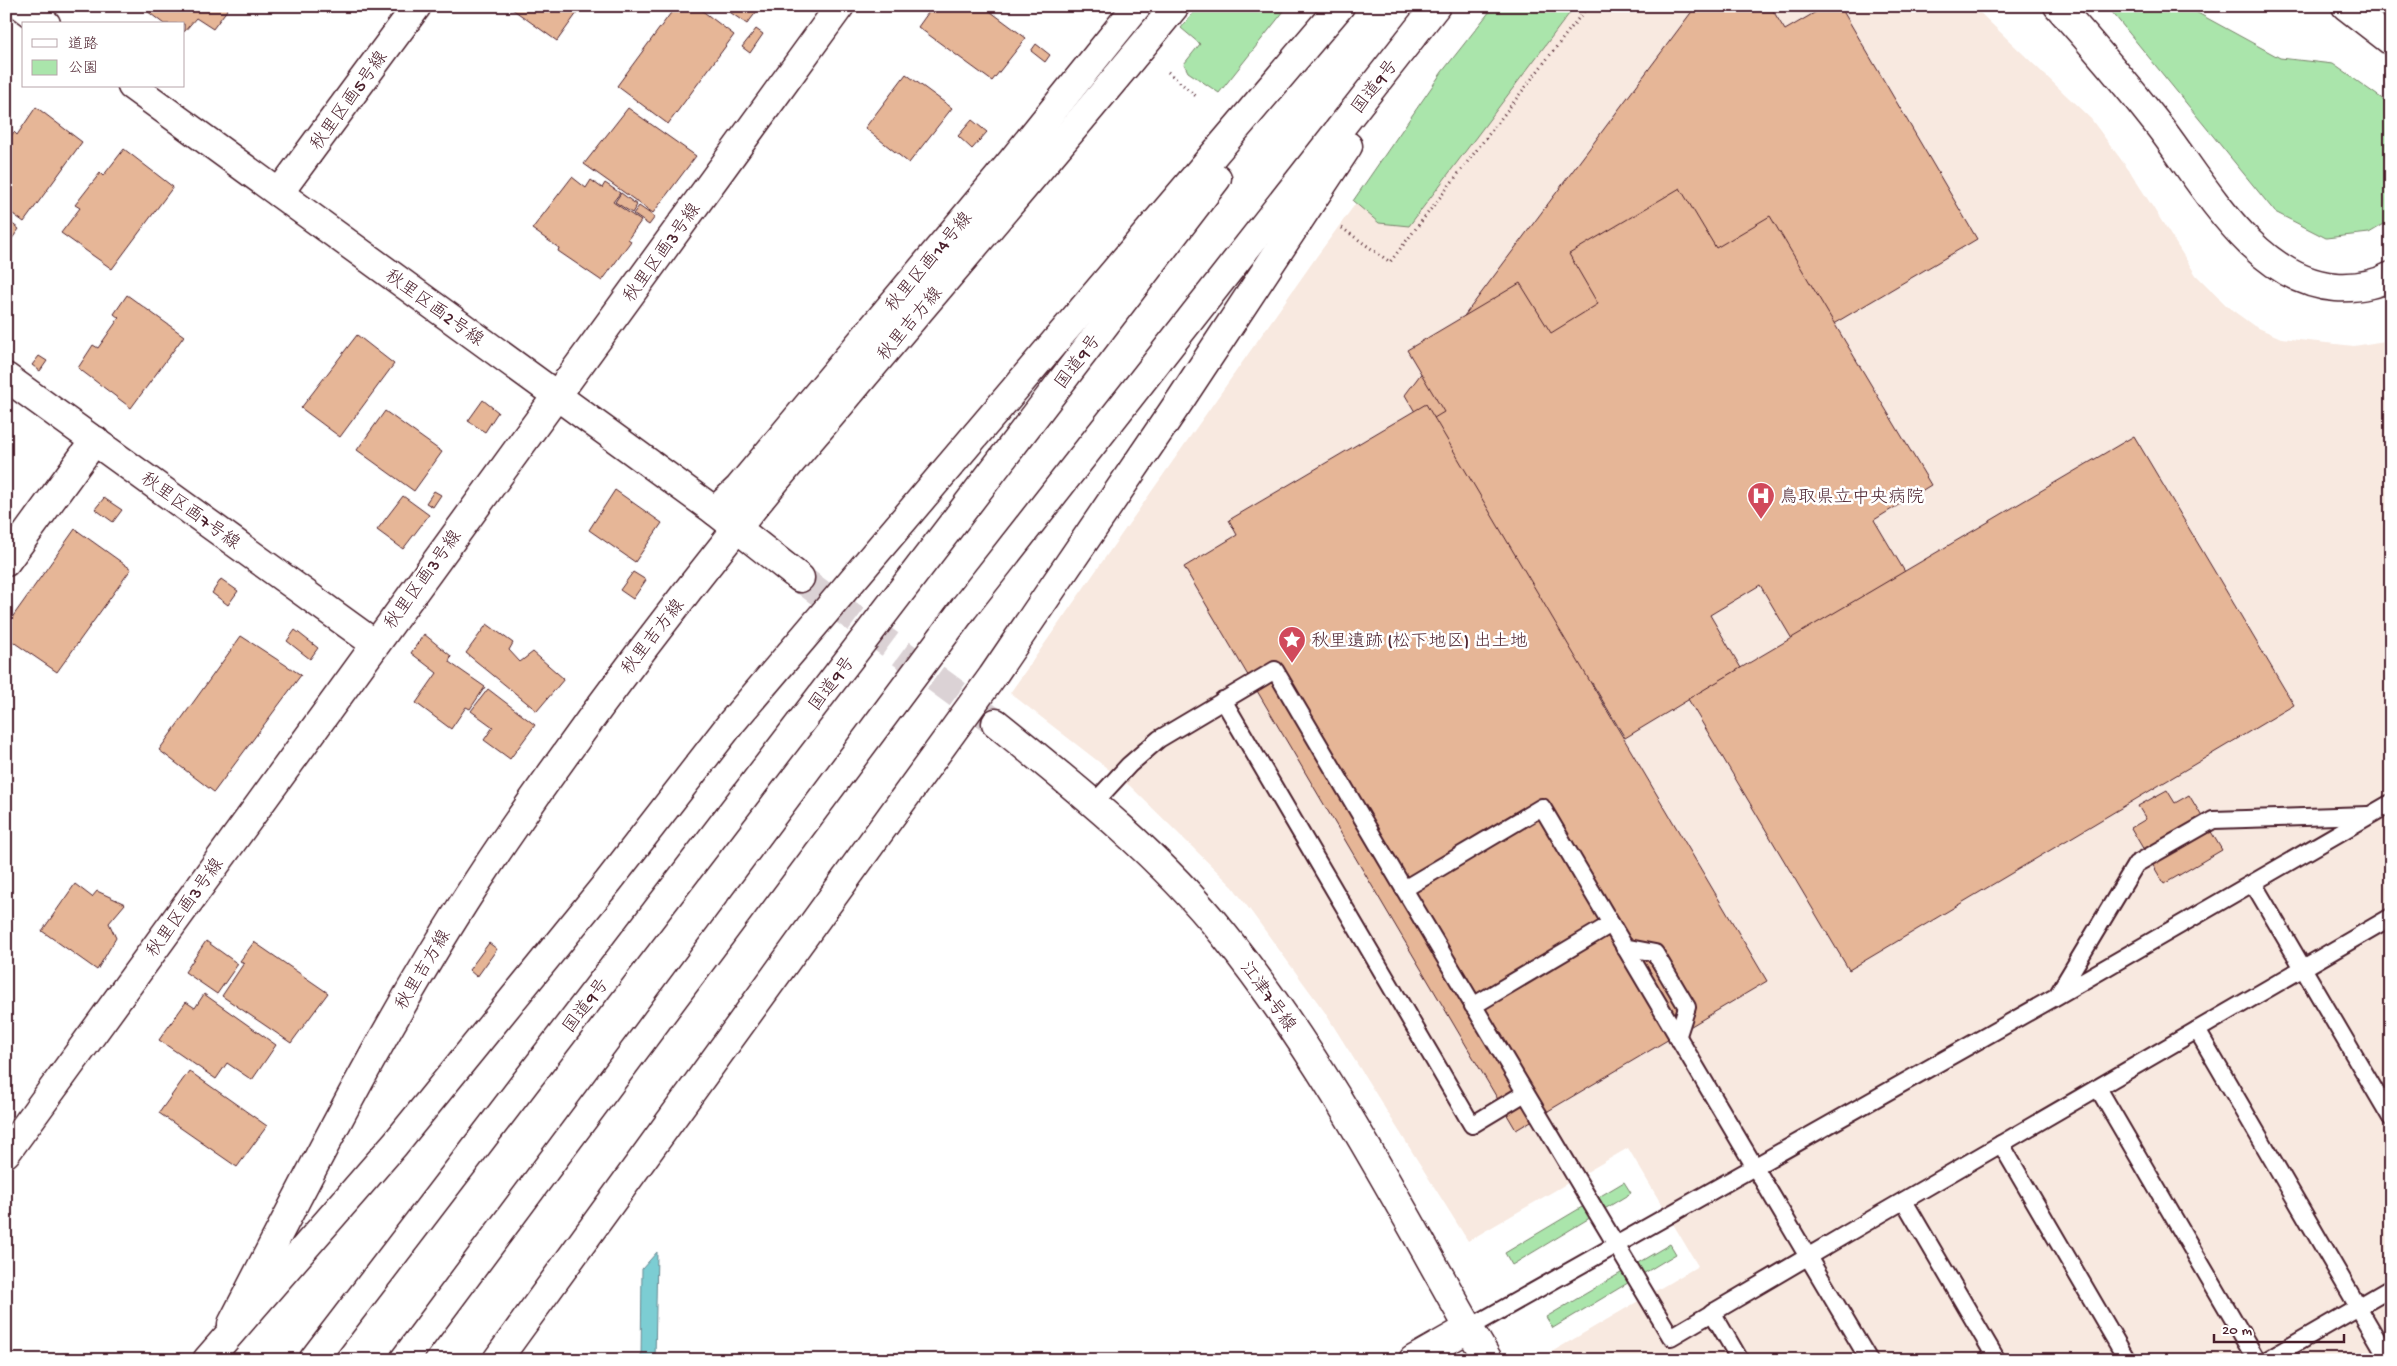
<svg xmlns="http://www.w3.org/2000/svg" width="2397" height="1366" font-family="'Gochi Hand','Klee One',sans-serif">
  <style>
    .built { fill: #f8e9e0 }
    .green { fill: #aae5ab; stroke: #7a826b }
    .water { fill: #7ccdd3; stroke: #688790 }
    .building { fill: #e6b697; stroke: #4a1f2b }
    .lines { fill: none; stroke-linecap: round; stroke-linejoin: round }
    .street-tunnel { stroke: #dbd2d5; stroke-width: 28; stroke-dasharray: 28 14; stroke-linecap: butt }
    .lane-casing { stroke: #4a1f2b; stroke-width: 20 }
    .street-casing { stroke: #4a1f2b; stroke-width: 31 }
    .secondary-casing { stroke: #4a1f2b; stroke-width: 31 }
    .primary-casing { stroke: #4a1f2b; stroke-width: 31 }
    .highway-casing { stroke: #4a1f2b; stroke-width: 31 }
    .path { stroke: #4a1f2b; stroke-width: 3; stroke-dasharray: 1 4; stroke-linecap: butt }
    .lane { stroke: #fff; stroke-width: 16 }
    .street { stroke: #fff; stroke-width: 28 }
    .secondary { stroke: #fff; stroke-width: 28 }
    .primary { stroke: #fff; stroke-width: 28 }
    .highway { stroke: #fff; stroke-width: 28 }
    .labels { text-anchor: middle; stroke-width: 5; stroke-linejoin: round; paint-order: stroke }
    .street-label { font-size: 18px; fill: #4a1f2b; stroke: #fff }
    .poi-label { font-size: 18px; fill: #4a1f2b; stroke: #fff; text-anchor: start }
  </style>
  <rect width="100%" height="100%" fill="#fff"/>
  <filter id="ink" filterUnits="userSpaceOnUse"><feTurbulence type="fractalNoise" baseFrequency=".02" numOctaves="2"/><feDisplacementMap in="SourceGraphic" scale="10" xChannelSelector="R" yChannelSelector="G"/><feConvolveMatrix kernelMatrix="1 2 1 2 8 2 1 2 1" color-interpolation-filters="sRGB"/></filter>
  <g filter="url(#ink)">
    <!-- built -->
    <polygon class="built" points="1501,6 1973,6 2091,119 2131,173 2196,275 2228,307 2254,326 2281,338 2354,346 2391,340 2391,1360 1538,1360 1698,1266 1628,1148 1468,1241 1324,1011 1233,887 1130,786 1010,693 1317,256"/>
    <!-- green -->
    <g class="green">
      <polygon points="1199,6 1288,6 1219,93 1188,72 1184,64 1200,44 1181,28"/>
      <polygon points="1494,6 1575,6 1409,226 1379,223 1353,201 1442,72"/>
      <polygon points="2107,6 2185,6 2280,58 2333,64 2391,105 2391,220 2369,233 2326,238 2275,212"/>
      <polygon points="1624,1182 1631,1193 1512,1265 1505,1253"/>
      <polygon points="1670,1244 1676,1254 1553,1328 1546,1317"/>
    </g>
    <!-- water -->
    <polygon class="water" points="657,1252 655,1360 641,1360 642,1269"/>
    <!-- building -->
    <g class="building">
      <polygon points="151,6 230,6 213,29 196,18 184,32 184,24 164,24 147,11"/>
      <polygon points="508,6 582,6 557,41"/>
      <polygon points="676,6 696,6 734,35 668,124 617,86"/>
      <polygon points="721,6 761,6 747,24"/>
      <polygon points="933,6 983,6 1026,38 992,81 918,27"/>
      <polygon points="1696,6 1770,6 1785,30 1826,6 1840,6 1977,239 1485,530 1405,395"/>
      <polygon points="756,29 763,34 750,53 742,47"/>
      <polygon points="1036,44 1050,55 1045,62 1031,51"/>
      <polygon points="906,74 952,108 909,163 865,128"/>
      <polygon points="36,107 82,142 24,222 6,209 6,142 14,132 17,135"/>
      <polygon points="628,108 696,156 653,213 584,164"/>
      <polygon points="972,120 987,132 972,149 958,136"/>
      <polygon points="124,149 173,187 112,269 61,233 80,208 75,205 100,173 103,176"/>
      <polygon points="572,177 586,188 591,180 602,188 605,183 620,193 613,202 641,221 628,239 631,241 602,281 558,251 559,248 532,229"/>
      <polygon points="1680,188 1716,248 1770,216 1931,485 1874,520 1905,572 1792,639 1760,585 1710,615 1741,668 1625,738 1592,683 1542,713 1384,448 1444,412 1407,350 1520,283 1551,333 1598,304 1569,254"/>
      <polygon points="621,193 637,205 632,213 615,202"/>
      <polygon points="639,206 655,217 649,225 633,214"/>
      <polygon points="6,219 19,229 6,247"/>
      <polygon points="127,295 184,336 131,408 78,368 93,345 98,348 119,318 114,314"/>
      <polygon points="357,335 394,364 340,437 301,408"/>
      <polygon points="39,356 47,361 40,371 32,365"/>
      <polygon points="483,400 498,412 485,432 468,421"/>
      <polygon points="1426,404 1767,981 1516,1130 1184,567 1237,535 1229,520"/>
      <polygon points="385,411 442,452 414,491 357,450"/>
      <polygon points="2134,436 2294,705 1849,970 1688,699"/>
      <polygon points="615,490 662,523 635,562 589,530"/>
      <polygon points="434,491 441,495 433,507 426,503"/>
      <polygon points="403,496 429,515 403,549 377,530"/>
      <polygon points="104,498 122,510 113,522 95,509"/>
      <polygon points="75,529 131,569 57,672 6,637 6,626"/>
      <polygon points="633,572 646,580 633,599 620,590"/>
      <polygon points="221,579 238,591 228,605 212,593"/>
      <polygon points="487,624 513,643 509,650 520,662 533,652 564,679 537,711 466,653"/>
      <polygon points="295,630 318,648 310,659 287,641"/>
      <polygon points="424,634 451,656 449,662 485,687 470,709 466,707 451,729 416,703 437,673 411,653"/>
      <polygon points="241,636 301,675 214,792 159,750"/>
      <polygon points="488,689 535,725 510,759 484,740 493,727 471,711"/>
      <polygon points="2167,790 2175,803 2189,795 2222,850 2164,884 2131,828 2146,819 2138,806"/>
      <polygon points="75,884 92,897 97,891 125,904 109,923 116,938 97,970 42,931"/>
      <polygon points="206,941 238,964 217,994 185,972"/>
      <polygon points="254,942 328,993 291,1043 222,996 244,963 240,961"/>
      <polygon points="489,943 497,949 477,977 469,970"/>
      <polygon points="204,994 276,1045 252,1080 227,1063 216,1079 159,1040 186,1002 195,1008"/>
      <polygon points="189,1071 267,1126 237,1167 159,1113"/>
    </g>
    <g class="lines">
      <!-- street-tunnel -->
      <polyline class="street-tunnel" points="800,578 996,723"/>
      <defs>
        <g id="lane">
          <polyline points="1223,700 1472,1125 1525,1093"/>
          <polyline points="1093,804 1129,765 1159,739 1275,670 1404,889"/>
          <polyline points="2253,883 2391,1118"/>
          <polyline points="1624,947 1655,953 1687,1007 1677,1038"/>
          <polyline points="2058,994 2136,864 2213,820 2368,815"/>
          <polyline points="1473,1006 1611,924"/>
          <polyline points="2197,1030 2389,1360"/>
          <polyline points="2098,1088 2257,1360"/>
          <polyline points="2001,1144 2127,1360"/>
          <polyline points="1904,1201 1997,1360"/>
          <polyline points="1712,1312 1740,1360"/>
          <polyline points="1469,1328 2057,996 2391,803"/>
          <path d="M 1869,1360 C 1761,1175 1650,992 1542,807 L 1404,889 L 1671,1337 L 1848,1233 L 2391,917"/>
          <polyline points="2267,1360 2391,1288"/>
        </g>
        <g id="street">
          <polyline points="22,6 46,24"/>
          <polyline points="132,86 715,511 800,578"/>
          <polyline points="279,193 417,6"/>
          <polyline points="6,377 375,644"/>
          <polyline points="715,511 739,488 1012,161 1137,6"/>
          <polyline points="6,562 95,440"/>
          <path d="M 996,723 C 1076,788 1159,854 1224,935 C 1321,1055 1393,1194 1469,1328"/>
          <polyline points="6,1153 840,6"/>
        </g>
        <polyline id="secondary" points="1413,1360 1469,1328 1488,1360"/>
        <g id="primary">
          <path d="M 2058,6 C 2093,45 2127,85 2159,126 C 2203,183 2255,281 2336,287 C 2355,288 2373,286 2391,276"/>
          <polyline points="2346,6 2391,41"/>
          <path d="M 232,1324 C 317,1159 400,994 505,840 C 577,735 654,632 734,532 C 772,483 814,436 854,388 C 961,261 1070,135 1175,6"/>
        </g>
        <g id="highway">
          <polyline points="207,1360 395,1144 608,882 732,722 1340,6"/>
          <polyline points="313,1360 1217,178"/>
          <polyline points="404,1360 964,608 1436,6"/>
          <polyline points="497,1360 992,677 1181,399 1348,146"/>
        </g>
      </defs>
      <!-- lane casing -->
      <use href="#lane" class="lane-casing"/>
      <!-- street casing -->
      <use href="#street" class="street-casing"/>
      <!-- secondary casing -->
      <use href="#secondary" class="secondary-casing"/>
      <!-- primary casing -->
      <use href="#primary" class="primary-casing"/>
      <!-- highway casing -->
      <use href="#highway" class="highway-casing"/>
      <!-- path -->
      <g class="path">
        <polyline points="1168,72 1197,97"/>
        <polyline points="1342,228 1390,262 1588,6"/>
      </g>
      <!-- lane -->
      <use href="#lane" class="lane"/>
      <!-- street -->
      <use href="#street" class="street"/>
      <!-- secondary -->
      <use href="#secondary" class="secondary"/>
      <!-- primary -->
      <use href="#primary" class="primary"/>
      <!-- highway -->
      <use href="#highway" class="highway"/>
    </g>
  </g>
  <!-- icons -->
  <defs>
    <symbol id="hospital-pin" viewBox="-11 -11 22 30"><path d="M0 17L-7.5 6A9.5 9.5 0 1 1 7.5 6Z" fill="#d1495b" stroke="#fff"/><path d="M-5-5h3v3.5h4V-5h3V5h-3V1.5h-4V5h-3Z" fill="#fff"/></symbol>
    <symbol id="sight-pin" viewBox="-11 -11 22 30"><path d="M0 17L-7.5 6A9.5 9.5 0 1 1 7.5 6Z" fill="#d1495b" stroke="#fff"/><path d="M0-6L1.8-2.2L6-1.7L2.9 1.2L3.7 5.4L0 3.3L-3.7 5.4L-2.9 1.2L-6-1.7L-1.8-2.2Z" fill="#fff"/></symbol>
  </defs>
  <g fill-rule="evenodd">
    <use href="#hospital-pin" x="1745" y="480" width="32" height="43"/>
    <use href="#sight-pin" x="1276" y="624" width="32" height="43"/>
  </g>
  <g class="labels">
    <!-- street labels -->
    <g class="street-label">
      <text transform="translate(1374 86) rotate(-52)" y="6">国道9号</text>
      <text transform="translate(348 100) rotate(-54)" y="6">秋里区画5号線</text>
      <text transform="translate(661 252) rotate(-54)" y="6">秋里区画3号線</text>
      <text transform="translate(928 261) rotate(-50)" y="6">秋里区画14号線</text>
      <text transform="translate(435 307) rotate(36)" y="6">秋里区画2号線</text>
      <text transform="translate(909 323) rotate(-50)" y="6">秋里吉方線</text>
      <text transform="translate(1077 361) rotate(-53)" y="6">国道9号</text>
      <text transform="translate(191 510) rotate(36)" y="6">秋里区画7号線</text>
      <text transform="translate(422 579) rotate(-54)" y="6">秋里区画3号線</text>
      <text transform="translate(652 636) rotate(-52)" y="6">秋里吉方線</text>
      <text transform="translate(831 683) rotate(-53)" y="6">国道9号</text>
      <text transform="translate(184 907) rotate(-54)" y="6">秋里区画3号線</text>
      <text transform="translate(422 969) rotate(-59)" y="6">秋里吉方線</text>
      <text transform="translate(1269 996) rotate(54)" y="6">江津7号線</text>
      <text transform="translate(585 1005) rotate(-53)" y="6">国道9号</text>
    </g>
    <!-- poi labels -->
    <g class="poi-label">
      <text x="1780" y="502">鳥取県立中央病院</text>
      <text x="1311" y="646">秋里遺跡 (松下地区) 出土地</text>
    </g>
  </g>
  <!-- margin -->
  <rect width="2397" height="1366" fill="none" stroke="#fff" stroke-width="25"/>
  <rect x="12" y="12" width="2372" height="1341" fill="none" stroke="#4a1f2b" stroke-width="2" filter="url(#ink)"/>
  <!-- legend -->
  <rect x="22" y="22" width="162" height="65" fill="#ffffff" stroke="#b7a5aa"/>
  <rect x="32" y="39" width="25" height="8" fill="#ffffff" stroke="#b7a5aa"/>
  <text x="68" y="48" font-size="15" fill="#4a1f2b">道路</text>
  <rect x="32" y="60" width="25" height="15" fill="#aae5ab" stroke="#b7a5aa"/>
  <text x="68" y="72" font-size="15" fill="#4a1f2b">公園</text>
  <!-- scale -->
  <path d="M2214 1334v8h130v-8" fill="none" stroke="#4a1f2b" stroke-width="2.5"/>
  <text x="2222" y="1334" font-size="15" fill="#4a1f2b" stroke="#ffffff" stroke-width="4" paint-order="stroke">20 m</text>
</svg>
